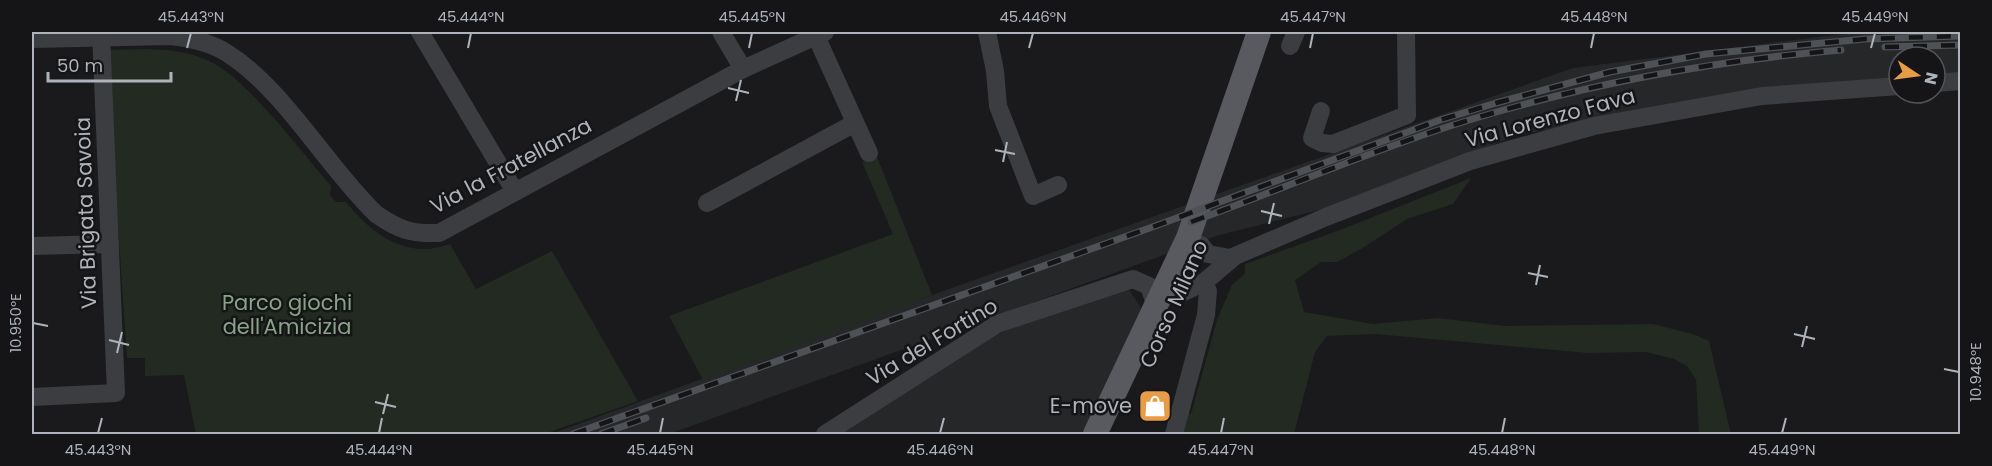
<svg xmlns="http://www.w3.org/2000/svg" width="1992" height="466" font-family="Poppins,sans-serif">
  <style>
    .built { fill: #262729 }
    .green { fill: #222a22 }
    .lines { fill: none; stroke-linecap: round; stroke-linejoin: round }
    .minor { stroke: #3b3d41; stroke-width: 18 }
    .major { stroke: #585a60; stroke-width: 24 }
    .rail-casing { stroke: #4e5156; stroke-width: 7 }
    .rail { stroke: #151517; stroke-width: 4.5; stroke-dasharray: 14; stroke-linecap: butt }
    .ticks { fill: none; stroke: #aeb3bb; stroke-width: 2 }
    .labels { text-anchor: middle; stroke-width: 5; stroke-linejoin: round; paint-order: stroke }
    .street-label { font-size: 21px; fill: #aeb3bb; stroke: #151517 }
    .park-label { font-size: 21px; fill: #88a486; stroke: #151517 }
    .poi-label { font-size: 21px; fill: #aeb3bb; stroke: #151517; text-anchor: end }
    .neatline { fill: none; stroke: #aeb3bb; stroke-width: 2 }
    .ticks-label { font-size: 15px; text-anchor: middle; fill: #aeb3bb }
  </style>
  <rect width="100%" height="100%" fill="#1a1a1c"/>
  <!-- built -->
  <g class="built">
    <polygon points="1858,32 1960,32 1960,74 1935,76 1935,57 1899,57 1899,79 1664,107 1515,136 1331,207 1219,235 669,434 551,434 932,295 1573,68"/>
    <polygon points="1127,287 1142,309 1086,434 836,434 965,345"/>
  </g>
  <!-- green -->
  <g class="green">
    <path d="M 146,49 C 169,50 188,51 209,61 C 245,76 303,154 331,186 L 330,195 L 336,202 L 346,202 C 373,235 407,260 450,244 L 476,289 L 552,251 L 638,401 L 544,434 L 196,434 L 184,375 L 145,376 L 145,358 L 127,358 L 106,50 Z"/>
    <polygon points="877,157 932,295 703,380 669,316 893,234 862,162"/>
    <polygon points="1471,178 1453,204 1407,219 1361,249 1337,262 1321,262 1295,280 1304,312 1373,324 1438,318 1505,326 1653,324 1693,334 1709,341 1731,434 1699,434 1696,379 1687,366 1674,359 1646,352 1588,353 1375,334 1327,336 1315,352 1294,434 1178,434 1183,413 1191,414 1217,320 1232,285 1245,274 1245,264 1340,230"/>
  </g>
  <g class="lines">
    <!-- minor -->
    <g class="minor">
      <polyline points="420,32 514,190"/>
      <polyline points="721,32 743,69"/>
      <polyline points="987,32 995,71 998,106 1033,196 1058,185"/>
      <polyline points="816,36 869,153"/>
      <path d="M 32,39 L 170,36 C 189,38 210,42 227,53 C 285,90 326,166 376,214 C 399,230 411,234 439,233 L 743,69 L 825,32"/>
      <polyline points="1290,46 1296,32"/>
      <polyline points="1935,83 1960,81"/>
      <polyline points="1321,111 1312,138 1322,143 1333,144 1407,115 1406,32"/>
      <polyline points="707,203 855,123"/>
      <polyline points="1201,245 1208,254 1230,258"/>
      <polyline points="32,246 110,244"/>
      <polyline points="1180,294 1203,283 1235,256 1326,217 1470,161 1594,126 1762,96 1899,86"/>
      <polyline points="32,397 116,393 101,32"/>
      <polyline points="825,434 997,324 1133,279 1149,286 1156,307"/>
      <polyline points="1174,434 1206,315 1208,291 1203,283"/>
    </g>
    <!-- major -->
    <polyline class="major" points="1095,434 1188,238 1259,32"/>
    <defs>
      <g id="rail">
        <polyline points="1885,47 1960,45"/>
        <path d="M 1191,222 C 1294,185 1395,140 1500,111 C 1613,79 1723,60 1841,50"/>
        <polyline points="573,434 1158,225 1440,120 1496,103 1610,72 1706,54 1865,39 1960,36"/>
        <polyline points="601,434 646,418"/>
      </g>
    </defs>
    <!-- rail casing -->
    <use href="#rail" class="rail-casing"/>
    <!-- rail -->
    <use href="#rail" class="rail"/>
  </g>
  <!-- ticks -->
  <path class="ticks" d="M 187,48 L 191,33M 468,48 L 471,33M 749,48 L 752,33M 1029,48 L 1033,33M 1310,48 L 1313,33M 1591,48 L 1594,33M 1871,48 L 1875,33M 728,88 L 749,93M 736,101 L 741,80M 995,150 L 1015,154M 1003,162 L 1007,142M 1261,211 L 1282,216M 1269,224 L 1274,203M 1528,273 L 1548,277M 1536,285 L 1540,265M 33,323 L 48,326M 1794,334 L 1815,339M 109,340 L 129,345M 1802,347 L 1807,326M 117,353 L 122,332M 1944,369 L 1959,372M 375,402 L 396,407M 383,414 L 388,394M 98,433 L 102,418M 379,433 L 382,418M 660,433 L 663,418M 940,433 L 944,418M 1221,433 L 1224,418M 1502,433 L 1505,418M 1782,433 L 1786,418"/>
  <!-- icons -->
  <defs>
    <symbol id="shop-square" viewBox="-11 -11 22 22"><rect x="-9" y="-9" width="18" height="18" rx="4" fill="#e79d47" stroke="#151517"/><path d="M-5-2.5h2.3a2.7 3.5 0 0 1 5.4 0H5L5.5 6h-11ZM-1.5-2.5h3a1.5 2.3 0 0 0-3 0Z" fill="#fff"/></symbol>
  </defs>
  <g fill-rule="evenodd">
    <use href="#shop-square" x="1136" y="387" width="38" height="38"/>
  </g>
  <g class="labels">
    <!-- street labels -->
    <g class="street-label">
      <text transform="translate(1550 118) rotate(-15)" y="7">Via Lorenzo Fava</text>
      <text transform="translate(511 166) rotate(-28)" y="7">Via la Fratellanza</text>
      <text transform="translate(86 213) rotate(-92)" y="7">Via Brigata Savoia</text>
      <text transform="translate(1174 304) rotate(-66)" y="7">Corso Milano</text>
      <text transform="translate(932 342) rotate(-31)" y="7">Via del Fortino</text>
    </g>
    <!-- park labels -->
    <g class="park-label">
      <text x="287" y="310">Parco giochi<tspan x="287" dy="24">dell'Amicizia</tspan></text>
    </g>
    <!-- poi labels -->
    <g class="poi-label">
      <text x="1132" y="413">E-move</text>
    </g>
  </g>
  <!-- border -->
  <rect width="1992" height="466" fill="none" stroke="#151517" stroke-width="66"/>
  <!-- north arrow -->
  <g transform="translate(1917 75) rotate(103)"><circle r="28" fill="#151517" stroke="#525459" stroke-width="1.5"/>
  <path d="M0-4.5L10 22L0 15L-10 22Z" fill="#e79d47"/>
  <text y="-9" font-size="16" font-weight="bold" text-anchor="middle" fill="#aeb3bb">N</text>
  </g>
  <!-- scale -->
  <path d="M48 72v9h123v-9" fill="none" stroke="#aeb3bb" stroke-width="3"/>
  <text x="57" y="72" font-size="18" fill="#aeb3bb" stroke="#151517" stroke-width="4.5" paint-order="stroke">50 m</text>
  <rect x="33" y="33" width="1926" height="400" class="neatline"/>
  <g class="ticks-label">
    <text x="191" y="22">45.443°N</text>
    <text x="471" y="22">45.444°N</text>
    <text x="752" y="22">45.445°N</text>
    <text x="1033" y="22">45.446°N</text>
    <text x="1313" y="22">45.447°N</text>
    <text x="1594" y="22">45.448°N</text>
    <text x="1875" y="22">45.449°N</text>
    <text transform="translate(16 323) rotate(-90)" y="5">10.950°E</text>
    <text transform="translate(1976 372) rotate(-90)" y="5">10.948°E</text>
    <text x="98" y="455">45.443°N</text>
    <text x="379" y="455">45.444°N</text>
    <text x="660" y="455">45.445°N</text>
    <text x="940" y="455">45.446°N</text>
    <text x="1221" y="455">45.447°N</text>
    <text x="1502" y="455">45.448°N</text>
    <text x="1782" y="455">45.449°N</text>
  </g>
</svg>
